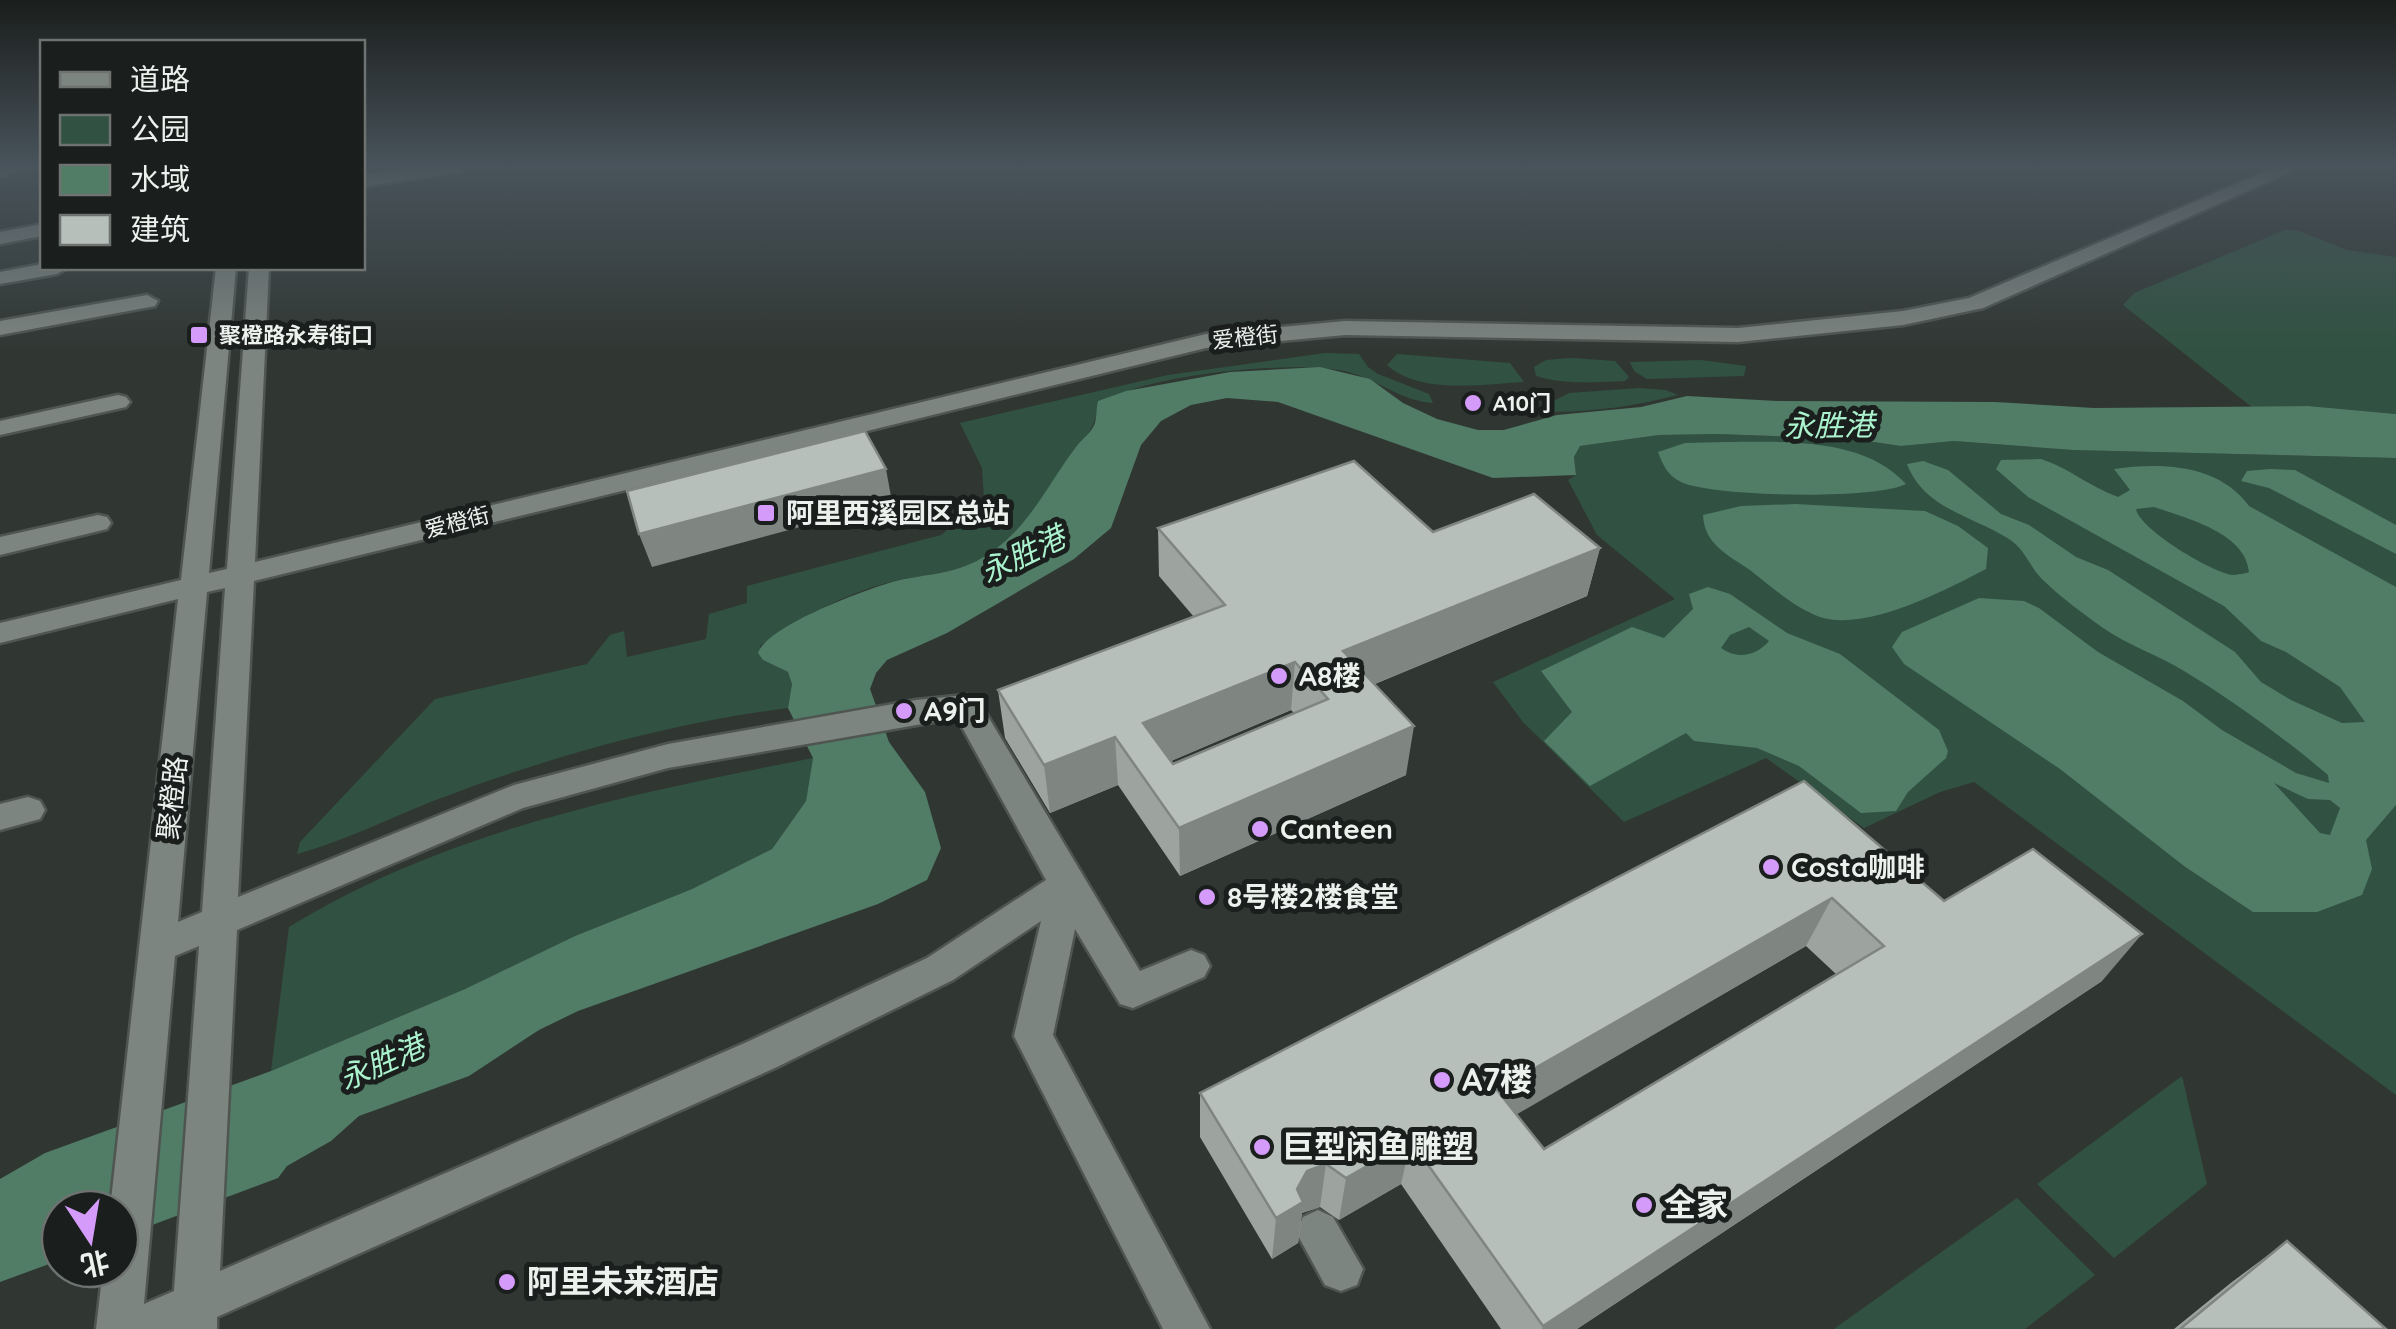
<svg xmlns="http://www.w3.org/2000/svg" width="2396" height="1329" font-family="Quicksand,'Noto Sans SC',sans-serif">
  <style>
    .green { fill: #315242 }
    .water { fill: #517c66; fill-rule: evenodd }
    .lines { fill: none; stroke-linecap: round; stroke-linejoin: round }
    .minor-casing { stroke: #4f5652; stroke-width: 5 }
    .minor { fill: #7d8580; fill-rule: evenodd }
    .wall { fill: #9da49f; fill-rule: evenodd }
    .shaded-wall { fill: #7f8682 }
    .building { fill: #b6bfb9; stroke: #7f8682; stroke-width: 2.5; fill-rule: evenodd }
    .poi-dot { fill: #d59bfa; stroke: #1a1e1c; stroke-width: 4 }
    .labels { text-anchor: middle; stroke-width: 10; stroke-linejoin: round; paint-order: stroke }
    .far-poi-label { font-size: 22px; font-weight: bold; fill: #ecf1ee; stroke: #1a1e1c; text-anchor: start }
    .far-street-label { font-size: 22px; fill: #ecf1ee; stroke: #1a1e1c }
    .poi-label { font-size: 28px; font-weight: bold; fill: #ecf1ee; stroke: #1a1e1c; text-anchor: start }
    .street-label { font-size: 28px; fill: #ecf1ee; stroke: #1a1e1c }
    .water-label { font-size: 30px; font-style: italic; fill: #abf3ce; stroke: #1a1e1c }
    .near-poi-label { font-size: 32px; font-weight: bold; fill: #ecf1ee; stroke: #1a1e1c; text-anchor: start }
  </style>
  <rect width="100%" height="100%" fill="#303733"/>
  <!-- green -->
  <g class="green">
    <polygon points="2285,230 2299,231 2347,250 2396,257 2396,414 2308,406 2253,408 2123,305 2134,293"/>
    <path d="M 1325,353 L 1359,354 L 1368,367 L 1378,374 L 1429,394 L 1433,403 C 1401,401 1379,380 1348,372 C 1297,360 1178,373 1128,391 C 1117,394 1106,406 1097,413 C 1093,433 1077,446 1066,464 C 1045,500 1017,539 980,560 C 954,573 926,575 898,580 C 850,591 800,617 760,646 L 763,660 L 788,672 L 792,684 L 788,708 C 666,724 548,757 433,801 C 388,819 344,841 297,854 L 300,842 L 435,699 L 587,664 L 610,635 L 624,631 L 627,657 L 706,639 L 709,614 L 747,603 L 747,586 L 941,535 L 984,499 L 982,468 L 960,423 L 1168,375 Z"/>
    <path d="M 1397,354 L 1510,363 L 1524,382 C 1483,384 1420,395 1387,365 Z"/>
    <path d="M 1572,358 L 1615,361 L 1629,377 L 1625,381 C 1595,382 1565,385 1536,376 L 1534,367 L 1546,360 Z"/>
    <polygon points="1701,360 1746,366 1744,376 1647,379 1634,371 1630,362"/>
    <path d="M 1639,388 L 1666,390 L 1678,395 C 1632,407 1580,414 1534,411 L 1569,393 Z"/>
    <polygon points="1717,434 1853,439 1901,446 1954,441 2073,450 2396,458 2396,1095 1974,782 1940,792 1864,828 1766,758 1624,822 1523,722 1493,682 1675,599 1597,535 1568,480 1576,475 1574,457 1580,446 1659,435"/>
    <path d="M 813,758 L 806,801 L 772,849 L 692,889 L 575,936 L 465,989 L 271,1071 L 289,927 C 446,830 634,793 813,758 Z"/>
    <polygon points="2182,1076 2207,1184 2114,1258 2037,1184"/>
    <polygon points="2017,1198 2095,1275 2025,1329 1834,1329"/>
  </g>
  <!-- water -->
  <g class="water">
    <path d="M 1320,367 L 1370,379 L 1403,403 L 1437,419 L 1478,430 L 1504,430 L 1557,415 L 1641,407 L 1687,396 L 1777,401 L 1995,402 L 2094,408 L 2308,406 L 2396,414 L 2396,458 L 2073,450 L 1954,441 L 1901,446 L 1853,439 L 1717,434 L 1659,435 L 1580,446 L 1574,457 L 1576,475 L 1493,478 L 1278,402 L 1227,398 L 1191,405 L 1161,421 L 1141,445 L 1111,528 L 1074,559 L 947,633 L 887,660 L 876,673 L 870,689 L 889,742 L 925,792 L 941,848 L 927,880 L 878,904 L 578,1011 L 539,1030 L 469,1076 L 359,1116 L 331,1141 L 287,1166 L 278,1178 L 120,1237 L 120,1209 L 60,1209 L 60,1260 L 0,1282 L 0,1179 L 45,1153 L 271,1071 L 465,989 L 575,936 L 692,889 L 772,849 L 806,801 L 813,758 L 788,708 L 792,684 L 788,672 L 763,660 L 758,653 C 767,626 864,590 892,582 C 922,574 954,575 982,558 C 1028,531 1045,488 1076,447 C 1082,439 1092,432 1095,423 C 1097,415 1096,408 1098,401 L 1126,391 L 1230,372 Z"/>
    <path d="M 1726,442 C 1785,442 1863,437 1906,484 C 1876,500 1712,497 1681,482 C 1667,475 1663,465 1658,452 L 1685,443 Z"/>
    <path d="M 2041,459 C 2069,468 2090,487 2118,497 L 2130,490 L 2114,469 C 2161,462 2219,464 2249,506 L 2396,587 L 2396,805 L 2366,840 L 2372,869 L 2362,895 L 2317,912 L 2253,912 L 2184,866 L 2060,769 L 1904,664 L 1892,647 L 1902,632 L 1979,598 L 2024,601 L 2039,608 L 2098,652 L 2183,701 L 2222,730 L 2296,773 L 2329,783 L 2328,775 C 2283,737 2235,702 2184,671 C 2158,655 2129,646 2103,628 C 2085,615 2059,596 2043,580 C 2030,568 2026,550 2009,539 C 1973,516 1924,509 1907,464 L 1923,461 L 1948,470 L 2001,514 L 2029,525 L 2076,557 L 2108,570 L 2235,652 L 2261,682 L 2291,700 L 2342,723 L 2365,722 L 2340,687 L 2286,652 L 2261,641 L 2224,606 L 2028,497 L 1996,469 L 2001,460 ZM 2154,507 C 2186,518 2246,533 2249,572 C 2248,573 2235,575 2233,575 C 2213,573 2140,530 2136,509 ZM 2274,783 L 2308,799 L 2330,800 L 2340,808 L 2330,835 L 2320,833 Z"/>
    <polygon points="2270,469 2295,470 2396,525 2396,554 2269,488 2241,481 2247,471"/>
    <path d="M 1795,504 L 1925,511 L 1958,526 L 1988,548 L 1986,569 C 1946,590 1866,632 1820,617 C 1793,607 1772,587 1750,570 C 1728,555 1704,544 1703,515 L 1741,506 Z"/>
    <path d="M 1708,587 L 1730,594 L 1787,633 L 1840,654 L 1939,730 L 1948,751 L 1946,758 L 1908,792 L 1896,811 L 1861,813 L 1799,766 L 1757,748 L 1694,741 L 1686,733 L 1590,786 L 1544,741 L 1572,712 L 1541,671 L 1632,627 L 1664,638 L 1693,609 L 1689,594 ZM 1749,627 L 1769,641 C 1756,656 1737,660 1721,648 L 1730,635 Z"/>
  </g>
  <g class="lines">
    <defs>
      <g id="minor">
        <polygon points="0,166 37,166 0,177"/>
        <polygon points="423,166 469,166 460,172 362,187 362,175"/>
        <path d="M 2279,166 L 2304,166 L 1983,308 L 1903,325 L 1738,342 L 1345,335 L 1206,348 L 254,581 L 238,897 L 514,785 L 668,744 L 916,700 L 966,695 L 977,698 L 1140,971 L 1191,950 L 1204,955 L 1210,966 L 1204,977 L 1133,1008 L 1120,1004 L 1075,929 L 1053,1035 L 1210,1329 L 1163,1329 L 1014,1036 L 1041,921 L 953,980 L 775,1068 L 217,1317 L 217,1329 L 96,1329 L 103,1269 L 120,1269 L 120,1209 L 110,1209 L 178,599 L 0,643 L 0,623 L 181,580 L 216,268 L 236,268 L 209,573 L 227,569 L 249,268 L 269,268 L 255,562 L 1206,334 L 1345,321 L 1738,328 L 1903,311 L 1969,298 ZM 225,588 L 202,912 L 178,922 L 207,592 ZM 957,718 L 1046,880 L 927,958 L 747,1042 L 220,1271 L 237,930 L 523,808 L 668,768 ZM 199,946 L 174,1291 L 144,1304 L 175,956 Z"/>
        <polygon points="42,224 42,236 0,244 0,232"/>
        <polygon points="42,264 42,268 67,268 57,274 0,284 0,272"/>
        <polygon points="147,295 158,301 155,306 0,335 0,321"/>
        <polygon points="118,395 126,397 130,402 126,407 0,435 0,421"/>
        <polygon points="98,515 107,517 111,523 107,529 0,555 0,537"/>
        <polygon points="28,797 40,801 45,810 40,819 0,830 0,804"/>
        <polygon points="1318,1210 1333,1217 1363,1269 1357,1285 1341,1291 1325,1285 1296,1232 1303,1217"/>
      </g>
    </defs>
    <!-- minor casing -->
    <use href="#minor" class="minor-casing"/>
    <!-- minor -->
    <use href="#minor" class="minor"/>
  </g>
  <!-- wall -->
  <g class="wall">
    <path d="M 1158,528 L 1433,532 L 1600,548 L 1587,596 L 1375,684 L 1406,775 L 1180,876 L 1118,785 L 1050,813 L 1005,738 L 998,690 L 1194,617 L 1159,576 ZM 1291,710 L 1294,713 L 1173,764 L 1171,761 Z"/>
    <path d="M 1804,781 L 1944,901 L 2102,981 L 1577,1329 L 1501,1329 L 1401,1184 L 1339,1220 L 1320,1207 L 1302,1213 L 1298,1243 L 1272,1259 L 1200,1137 L 1200,1093 ZM 1806,946 L 1836,974 L 1544,1149 L 1516,1114 Z"/>
    <polygon points="2287,1241 2386,1329 2174,1329 2232,1282"/>
  </g>
  <!-- shaded-wall -->
  <g class="shaded-wall">
    <polygon points="886,469 892,502 652,567 639,534"/>
    <polygon points="1600,548 1587,596 1338,699 1343,651"/>
    <polygon points="1295,662 1291,710 1145,772 1143,723"/>
    <polygon points="1414,726 1406,775 1180,876 1179,828"/>
    <polygon points="1115,737 1118,785 1050,813 1044,765"/>
    <polygon points="1832,898 1806,946 1483,1134 1497,1090"/>
    <polygon points="2142,934 2102,981 1577,1329 1542,1329 1543,1326"/>
    <polygon points="1411,1141 1401,1184 1339,1220 1346,1178"/>
    <polygon points="1326,1164 1320,1207 1302,1213 1298,1243 1272,1259 1276,1218 1297,1189 1307,1171"/>
  </g>
  <!-- building -->
  <g class="building">
    <polygon points="865,431 886,469 639,534 627,491"/>
    <path d="M 1354,461 L 1433,532 L 1534,494 L 1600,548 L 1343,651 L 1414,726 L 1179,828 L 1115,737 L 1044,765 L 998,690 L 1225,605 L 1158,528 ZM 1295,662 L 1328,699 L 1173,764 L 1143,723 Z"/>
    <path d="M 1804,781 L 1944,901 L 2033,849 L 2142,934 L 1543,1326 L 1411,1141 L 1346,1178 L 1326,1164 L 1307,1171 L 1297,1189 L 1303,1202 L 1276,1218 L 1200,1093 ZM 1832,898 L 1884,946 L 1544,1149 L 1497,1090 Z"/>
    <polygon points="2287,1241 2386,1329 2180,1329"/>
  </g>
  <!-- sky -->
  <linearGradient id="sky" x2="0" y2="1"><stop stop-color="#1a1e1c"/><stop offset="0.47" stop-color="#48535b"/><stop offset="1" stop-color="#48535b" stop-opacity="0"/></linearGradient>
  <rect width="2396" height="352" fill="url(#sky)"/>
  <!-- markers -->
  <g class="poi-dot">
    <rect x="189" y="325" width="20" height="20" rx="5"/>
    <circle cx="1473" cy="403" r="10"/>
    <rect x="756" y="503" width="20" height="20" rx="5"/>
    <circle cx="1279" cy="676" r="10"/>
    <circle cx="904" cy="711" r="10"/>
    <circle cx="1260" cy="829" r="10"/>
    <circle cx="1771" cy="867" r="10"/>
    <circle cx="1207" cy="897" r="10"/>
    <circle cx="1442" cy="1080" r="10"/>
    <circle cx="1262" cy="1147" r="10"/>
    <circle cx="1644" cy="1205" r="10"/>
    <circle cx="507" cy="1282" r="10"/>
  </g>
  <g class="labels">
    <!-- far-poi labels -->
    <g class="far-poi-label">
      <text x="219" y="343">聚橙路永寿街口</text>
      <text x="1493" y="411">A10门</text>
    </g>
    <!-- far-street labels -->
    <g class="far-street-label">
      <text transform="translate(1245 337) rotate(-6)" y="8">爱橙街</text>
      <text transform="translate(457 522) rotate(-14)" y="8">爱橙街</text>
    </g>
    <!-- poi labels -->
    <g class="poi-label">
      <text x="786" y="523">阿里西溪园区总站</text>
      <text x="1299" y="686">A8楼</text>
      <text x="924" y="721">A9门</text>
      <text x="1280" y="839">Canteen</text>
      <text x="1791" y="877">Costa咖啡</text>
      <text x="1227" y="907">8号楼2楼食堂</text>
    </g>
    <!-- street labels -->
    <g class="street-label">
      <text transform="translate(172 798) rotate(-84)" y="10">聚橙路</text>
    </g>
    <!-- water labels -->
    <g class="water-label">
      <text transform="translate(1829 426) rotate(-1)" y="10">永胜港</text>
      <text transform="translate(1023 555) rotate(-26)" y="10">永胜港</text>
      <text transform="translate(382 1063) rotate(-24)" y="10">永胜港</text>
    </g>
    <!-- near-poi labels -->
    <g class="near-poi-label">
      <text x="1462" y="1091">A7楼</text>
      <text x="1282" y="1158">巨型闲鱼雕塑</text>
      <text x="1664" y="1216">全家</text>
      <text x="527" y="1293">阿里未来酒店</text>
    </g>
  </g>
  <!-- legend -->
  <rect x="40" y="40" width="325" height="230" fill="#1a1e1c" stroke="#6e7270" stroke-width="2.5"/>
  <rect x="60" y="72" width="50" height="15" fill="#7d8580" stroke="#6e7270" stroke-width="2.5"/>
  <text x="130" y="90" font-size="30" fill="#ecf1ee">道路</text>
  <rect x="60" y="115" width="50" height="30" fill="#315242" stroke="#6e7270" stroke-width="2.5"/>
  <text x="130" y="140" font-size="30" fill="#ecf1ee">公园</text>
  <rect x="60" y="165" width="50" height="30" fill="#517c66" stroke="#6e7270" stroke-width="2.5"/>
  <text x="130" y="190" font-size="30" fill="#ecf1ee">水域</text>
  <rect x="60" y="215" width="50" height="30" fill="#b6bfb9" stroke="#6e7270" stroke-width="2.5"/>
  <text x="130" y="240" font-size="30" fill="#ecf1ee">建筑</text>
  <!-- north arrow -->
  <g transform="translate(90 1239) rotate(168)"><circle r="48" fill="#1a1e1c" stroke="#6e7270" stroke-width="2.5"/>
  <path d="M0-8L18 38L0 25L-18 38Z" fill="#d59bfa"/>
  <text y="-15" font-size="28" font-weight="bold" text-anchor="middle" fill="#ecf1ee">北</text>
  </g>
</svg>
